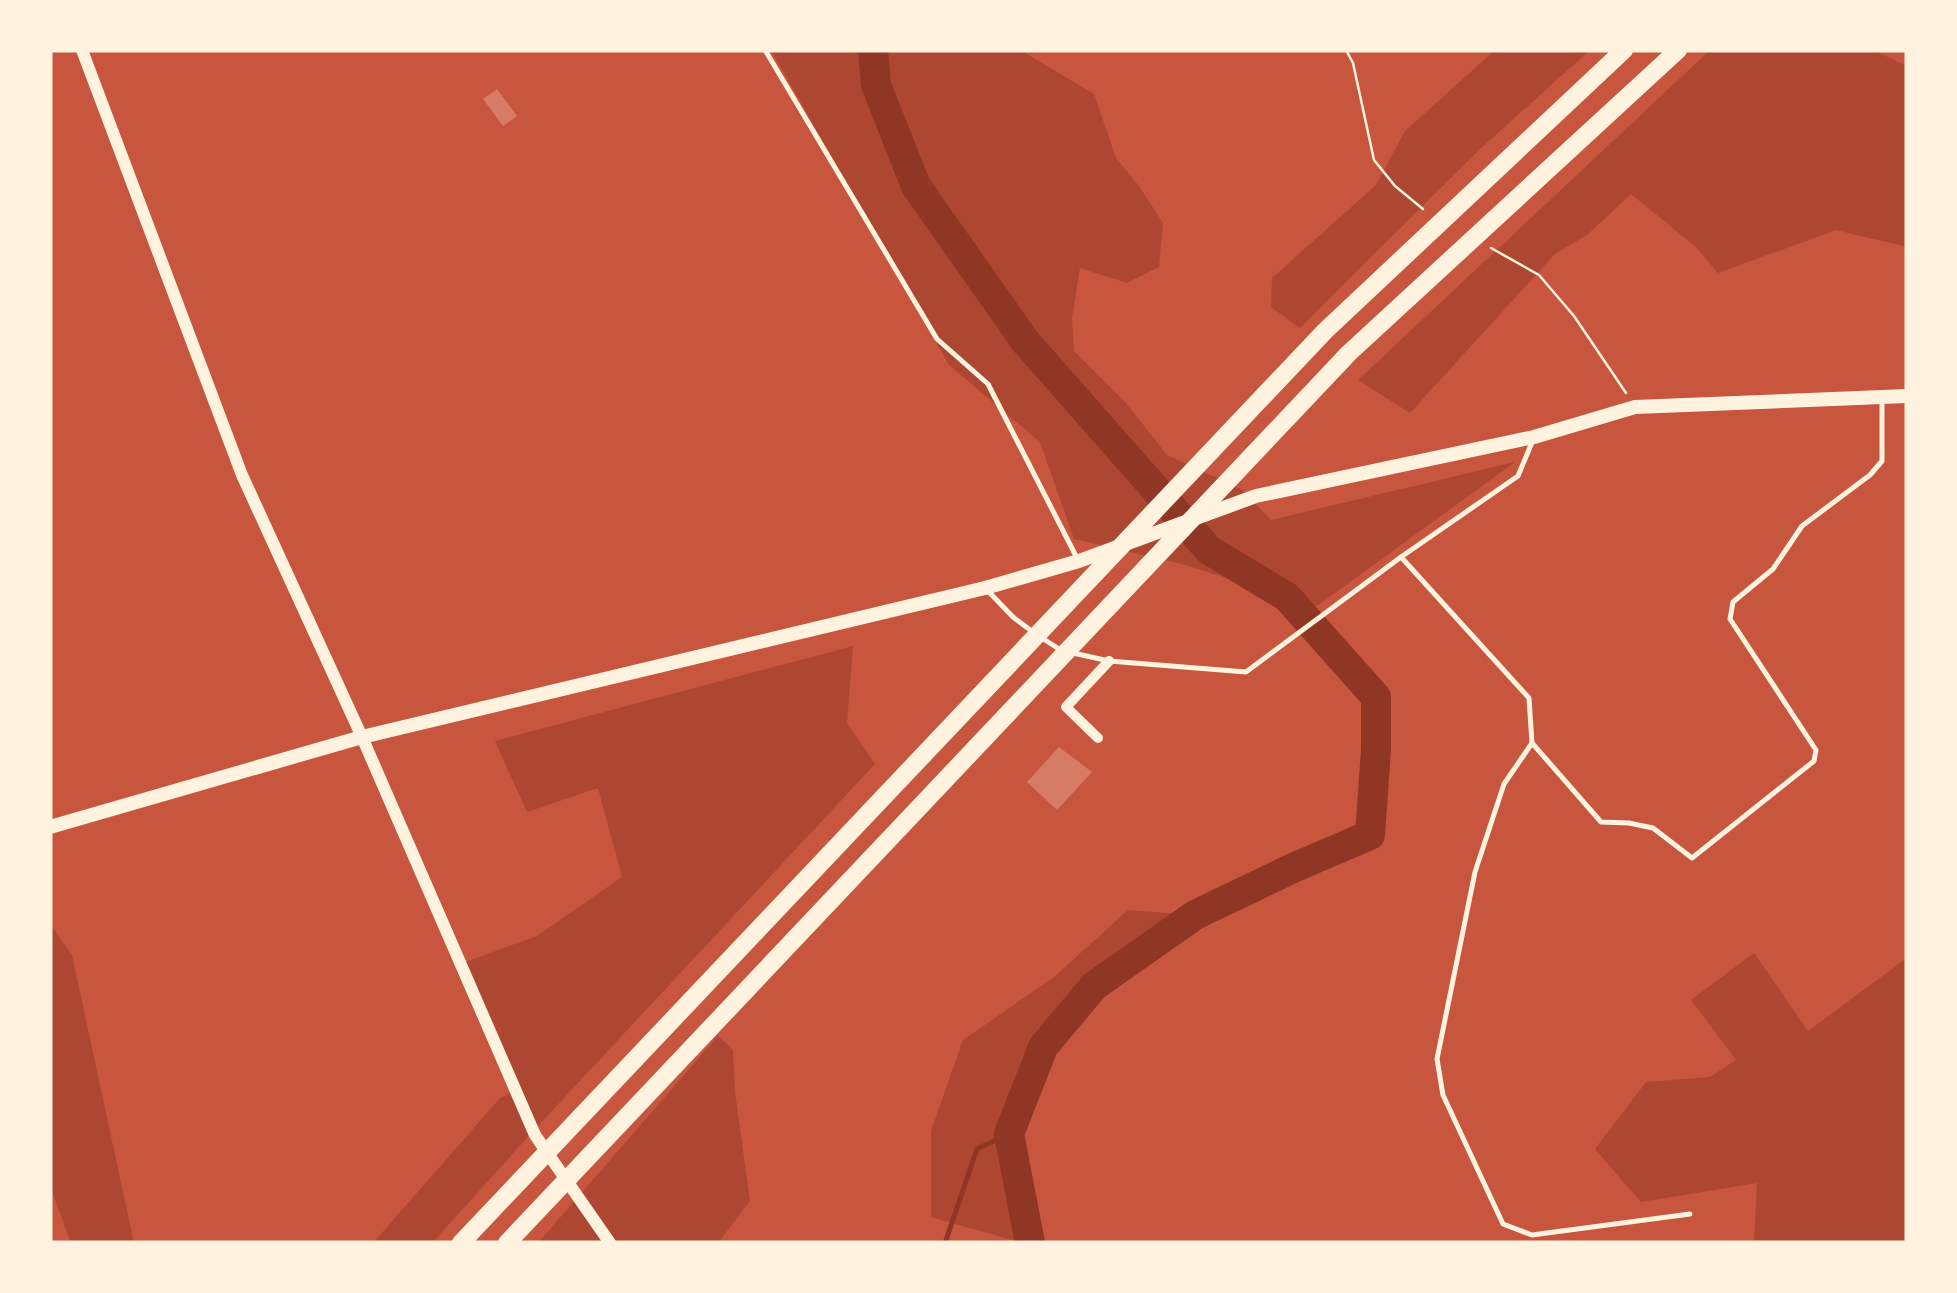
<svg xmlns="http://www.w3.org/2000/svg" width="1957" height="1293" font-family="'Open Sans',sans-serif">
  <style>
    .green { fill: #ae4732 }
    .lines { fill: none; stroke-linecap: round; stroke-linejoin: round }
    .stream { stroke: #8f3625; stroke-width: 5 }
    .river { stroke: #8f3625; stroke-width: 30 }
    .building { fill: #d67c66 }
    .path { stroke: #fff3e0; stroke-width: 2.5 }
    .service { stroke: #fff3e0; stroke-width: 5 }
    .minor { stroke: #fff3e0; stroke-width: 10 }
    .tertiary { stroke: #fff3e0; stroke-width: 12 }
    .secondary { stroke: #fff3e0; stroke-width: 14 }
    .motorway { stroke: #fff3e0; stroke-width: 18 }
  </style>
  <rect width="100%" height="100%" fill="#c8553d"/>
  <!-- green -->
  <g class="green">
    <polygon points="771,50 1020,50 1094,94 1116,158 1139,186 1163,223 1159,267 1127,283 1080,268 1072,318 1074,351 1126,403 1167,455 1241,489 1271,520 1515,462 1317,606 1182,564 1074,539 1040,442 949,365"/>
    <polygon points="1495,50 1590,50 1480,149 1300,328 1271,307 1272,278 1376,185 1405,131"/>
    <polygon points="1710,50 1873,50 1907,66 1907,247 1836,230 1718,273 1696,247 1631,194 1587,235 1555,254 1410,413 1358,380"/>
    <polygon points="853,646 847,723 875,764 536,1128 432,1243 373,1243 500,1098 519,1089 463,963 537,936 622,877 598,788 527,812 495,741"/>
    <polygon points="1128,910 1195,915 1094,986 1043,1047 1009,1134 1030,1243 1022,1243 931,1217 931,1131 963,1040 1054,977"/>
    <polygon points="50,924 72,955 134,1243 71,1243 50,1186"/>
    <polygon points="1754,953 1808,1031 1907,958 1907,1243 1754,1243 1757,1183 1641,1202 1595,1149 1646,1082 1710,1077 1736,1060 1691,1000"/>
    <polygon points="718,1036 733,1050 735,1092 750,1201 718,1243 538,1243"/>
  </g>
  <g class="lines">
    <!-- stream -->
    <polyline class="stream" points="945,1243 977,1149 1009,1134"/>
    <!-- river -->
    <polyline class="river" points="873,50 876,85 916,186 1025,341 1209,550 1287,597 1376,697 1376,750 1370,835 1293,868 1195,915 1094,986 1043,1047 1009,1134 1030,1243"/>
  </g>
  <!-- building -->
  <g class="building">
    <polygon points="497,89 517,116 503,126 483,99"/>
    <polygon points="1059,747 1092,772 1057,810 1027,782"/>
  </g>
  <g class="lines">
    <!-- path -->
    <g class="path">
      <polyline points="1346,50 1353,63 1374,160 1395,186 1423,209"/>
      <polyline points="1491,248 1539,275 1574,316 1626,393"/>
    </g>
    <!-- service -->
    <g class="service">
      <polyline points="765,50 937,339 988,384 1078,560"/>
      <polyline points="1401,557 1529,698 1532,743 1504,784 1475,872 1437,1059 1443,1095 1503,1224 1532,1235 1690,1214"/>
      <polyline points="986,589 1013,617 1033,632"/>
      <polyline points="1042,638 1062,651"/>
      <polyline points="1073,653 1109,661 1246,672 1401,557 1518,476 1533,440"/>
      <polyline points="1532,743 1601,822 1629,823 1653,828 1692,858 1814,761 1816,750 1730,619 1733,602 1773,569 1802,526 1870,475 1882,461 1882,398"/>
    </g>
    <!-- minor -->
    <polyline class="minor" points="1098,738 1066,707 1109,661"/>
    <!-- tertiary -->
    <polyline class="tertiary" points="82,50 242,475 362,737 535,1135 610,1243"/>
    <!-- secondary -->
    <polyline class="secondary" points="50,827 362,737 985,588 1079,561 1256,496 1534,437 1635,407 1907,396"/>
    <!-- motorway -->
    <g class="motorway">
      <polyline points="461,1243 1325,331 1624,50"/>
      <polyline points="507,1243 1349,353 1678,50"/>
    </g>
  </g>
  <!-- border -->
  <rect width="1957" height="1293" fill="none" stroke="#fff3e0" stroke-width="105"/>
</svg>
